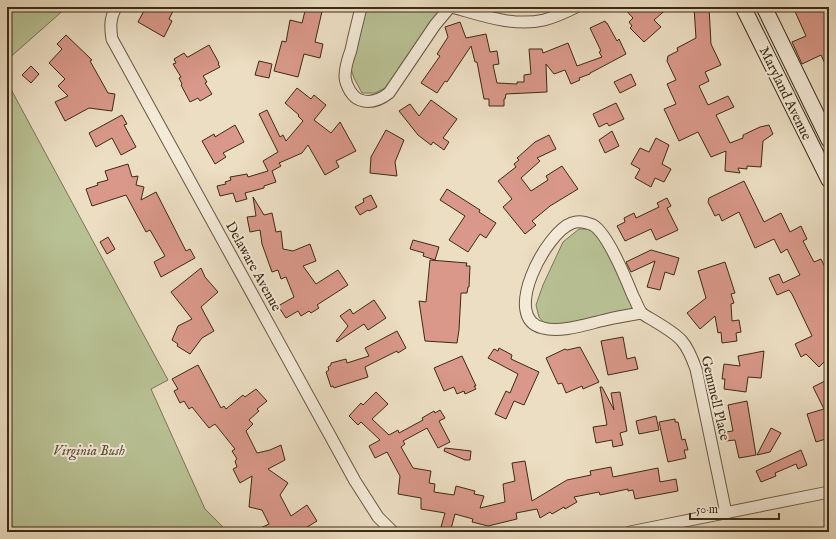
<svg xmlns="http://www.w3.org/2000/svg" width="836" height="539" font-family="'IM FELL English',serif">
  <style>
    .green { fill: #b8c194; stroke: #7a7655 }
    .building { fill: #d99889; stroke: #3d2a16 }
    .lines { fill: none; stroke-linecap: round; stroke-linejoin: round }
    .street-casing { stroke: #695741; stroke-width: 13 }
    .secondary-casing { stroke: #3d2a16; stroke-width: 17 }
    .street { stroke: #f3ead8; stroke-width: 11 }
    .secondary { stroke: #f3ead8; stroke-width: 15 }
    .labels { text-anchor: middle; stroke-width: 4; stroke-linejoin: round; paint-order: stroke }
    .street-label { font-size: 14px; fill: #3d2a16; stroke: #f3ead8 }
    .park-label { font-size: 14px; font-style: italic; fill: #5c5036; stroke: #f3ead8 }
  </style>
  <rect width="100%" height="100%" fill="#ecdec3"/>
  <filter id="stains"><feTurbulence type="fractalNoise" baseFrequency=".005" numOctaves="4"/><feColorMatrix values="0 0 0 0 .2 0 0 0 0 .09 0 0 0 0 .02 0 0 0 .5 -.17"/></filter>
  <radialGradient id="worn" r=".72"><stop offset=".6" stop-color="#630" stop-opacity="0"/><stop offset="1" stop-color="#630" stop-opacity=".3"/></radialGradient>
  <!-- green -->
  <g class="green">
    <polygon points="7,7 67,7 7,60"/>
    <polygon points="367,7 444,7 389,86 375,93 362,93 354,78 351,69"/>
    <polygon points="7,82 168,380 151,389 205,509 228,532 7,532"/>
    <polygon points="579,229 597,229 637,309 562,327 545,324 539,317 536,305 543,285 563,242"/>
  </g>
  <!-- building -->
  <g class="building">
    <polygon points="146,7 154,10 155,7 175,7 169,19 172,21 164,37 138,22"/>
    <polygon points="306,7 323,7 315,42 323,44 320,58 304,54 298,77 274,71 282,41 286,42 290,20 302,23"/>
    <polygon points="623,7 669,7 654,20 661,27 644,42 630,28 632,26 629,22 633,18"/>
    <polygon points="694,7 709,7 711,44 721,65 705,72 709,81 699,86 708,105 728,96 734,107 716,115 730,143 743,138 743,135 760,127 769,125 773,134 763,141 761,167 747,166 747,169 738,168 740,173 725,171 726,151 711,157 698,132 679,141 664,109 676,104 667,84 676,80 667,61 668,56 678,51 677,48 696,38"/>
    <polygon points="793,7 829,7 829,72 821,55 802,64 792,42 806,36"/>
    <polygon points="605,21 606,23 607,23 617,41 619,39 626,54 596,70 590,73 590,74 579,78 580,80 571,84 565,70 554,74 546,64 547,92 506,94 505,99 504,99 504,106 489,106 489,99 484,99 477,62 475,62 471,46 447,82 445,81 437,93 421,83 440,56 437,54 448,37 445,27 460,22 466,38 486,34 490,52 497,51 499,64 493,65 497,83 517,84 517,82 524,82 524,75 531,74 529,49 542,49 543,53 568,43 577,66 602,57 599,52 601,51 590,28"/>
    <polygon points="66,35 92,60 90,61 108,93 115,94 112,111 89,108 65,121 55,102 68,96 58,86 65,79 49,63 62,49 57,44"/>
    <polygon points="209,45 219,63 218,64 220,67 203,76 207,82 205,83 212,94 200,101 198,98 190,102 181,85 182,84 179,78 181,77 173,64 176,63 174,59 184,53 187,57 188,57"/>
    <polygon points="259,61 272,64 269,78 255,75"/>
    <polygon points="31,66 39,74 31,83 22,75"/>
    <polygon points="631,74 636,85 620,93 614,82"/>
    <polygon points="297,88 311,99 314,95 326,105 314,120 331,133 340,122 356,151 336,161 339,167 325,175 308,145 302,153 279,163 281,166 272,171 276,182 264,186 264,188 245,193 247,199 236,202 233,193 220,196 217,186 226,184 225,182 231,180 230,177 247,174 248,177 268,171 263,161 278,152 259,114 267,110 280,137 283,135 286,141 303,121 298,116 299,115 285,103"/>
    <polygon points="431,100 457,119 443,138 449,142 444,150 433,142 431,145 418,135 399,111 410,104 419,116"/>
    <polygon points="616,103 624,119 609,126 607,123 599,127 593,114"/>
    <polygon points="122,115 127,124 124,125 136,147 121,155 112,138 96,147 89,133"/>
    <polygon points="235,125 244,142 223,153 226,157 215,164 202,141 214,134 215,137"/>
    <polygon points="386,130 404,140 395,162 397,176 370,173 371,157"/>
    <polygon points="612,131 619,146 605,153 599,140"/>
    <polygon points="549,135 556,149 537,158 540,161 521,178 531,191 548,180 546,176 562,166 578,189 550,206 532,221 536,225 525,234 503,207 512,199 498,181 516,167 514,164 519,160 517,158 535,142"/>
    <polygon points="656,138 669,145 662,164 671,169 664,182 655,178 651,187 635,178 640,169 631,164 640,148 649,152"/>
    <polygon points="128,164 132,177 138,176 136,185 144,187 141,200 156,192 186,251 190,249 195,258 161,277 154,262 165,256 150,230 146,232 126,195 92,206 86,189 98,185 97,183 108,180 105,171"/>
    <polygon points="744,181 764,222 781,213 790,232 801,226 807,239 803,241 814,262 821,259 829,275 829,357 819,367 806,354 801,357 795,344 812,336 792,294 789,290 777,295 769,278 779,274 783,283 800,275 787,249 781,253 774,239 755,248 739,212 722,221 719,214 715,216 708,202 709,198"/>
    <polygon points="447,189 480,210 479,212 496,223 486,238 480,234 468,252 449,240 465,216 440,200"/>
    <polygon points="371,195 377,207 369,211 368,210 360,215 355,207 364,202 363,199"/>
    <polygon points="253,197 264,215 272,213 276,232 281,231 283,249 293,251 310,244 316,261 303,266 316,284 338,270 348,285 317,305 319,308 311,313 309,311 301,316 298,311 286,318 278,306 294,297 286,277 281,279 278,270 272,272 262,244 260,230 250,232 247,217 256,216"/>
    <polygon points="667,198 671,206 667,208 678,230 656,240 651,229 625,241 617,226 625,222 624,218 634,213 636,218 659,207 657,203"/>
    <polygon points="108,237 115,249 107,254 100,242"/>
    <polygon points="413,240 439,247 435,260 423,256 424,253 410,249"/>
    <polygon points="651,250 679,258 674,275 665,272 660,290 647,287 655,261 631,272 626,262"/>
    <polygon points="430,260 467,263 466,266 470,266 469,287 468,287 467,293 461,293 459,330 457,343 425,341 419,301 426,302"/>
    <polygon points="725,262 735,293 731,294 734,303 731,304 732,321 739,320 741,332 736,333 737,341 722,343 721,332 718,333 715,316 700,329 687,313 706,298 698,271"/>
    <polygon points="201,268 205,277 218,292 201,307 214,331 202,338 190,354 177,346 178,344 172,340 178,326 192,319 171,292"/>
    <polygon points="374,300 386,318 368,330 364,324 337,342 336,341 348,326 340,316 350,309 353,314"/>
    <polygon points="397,331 406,348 398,353 397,351 365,367 368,377 343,385 334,388 333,386 331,387 326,372 329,370 328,367 331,365 331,363 346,359 347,363 369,356 365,348"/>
    <polygon points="623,337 627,359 635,357 638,369 608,375 601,341"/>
    <polygon points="580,347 599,382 583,389 582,386 566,393 562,383 558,384 546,358 565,349 567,350"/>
    <polygon points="499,348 512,355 511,359 539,372 524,405 514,401 506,419 495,414 506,391 510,393 518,374 488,358 494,349 498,351"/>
    <polygon points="764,351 761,378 748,377 746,392 724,389 725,379 722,379 724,364 740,366 738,356"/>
    <polygon points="462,356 476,386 474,386 476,389 465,394 464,391 457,394 454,387 444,391 434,368"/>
    <polygon points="198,365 221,408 224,406 226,409 243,395 245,397 256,389 267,401 257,409 259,411 249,420 253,424 246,431 257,453 270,450 281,445 285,460 268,469 288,483 280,495 291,516 307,505 317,521 299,532 252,532 269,524 262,510 249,507 252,476 240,483 233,469 237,467 235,461 237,459 232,451 235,449 215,424 209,428 192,407 189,409 184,401 180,403 174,391 178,389 172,379"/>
    <polygon points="829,379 829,438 816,442 807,414 824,409 813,387"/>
    <polygon points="600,387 602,387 614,410 611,393 620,392 627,431 620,433 623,445 613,447 612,440 596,443 593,427 607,425"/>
    <polygon points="376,392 388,404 372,419 389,435 398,430 399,433 423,420 422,418 434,411 435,413 440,410 445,418 439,421 450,442 438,448 427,428 403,441 405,444 401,447 413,468 431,471 429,483 435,484 434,492 454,495 456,486 475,491 474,494 484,496 480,508 505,502 503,484 515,481 512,463 525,461 532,501 567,480 591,475 590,471 611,467 613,477 658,468 660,482 676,479 678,491 635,499 633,490 628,491 628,489 600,495 599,492 574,497 577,502 565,509 564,507 552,514 550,512 540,518 537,509 516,513 517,519 488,526 472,522 473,519 455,514 451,529 441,527 445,513 421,509 421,498 398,494 400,476 387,452 375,458 369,446 380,440 361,422 358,425 349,416 361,403 363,405"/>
    <polygon points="747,401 756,455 739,458 735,440 726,441 725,432 733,431 728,405"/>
    <polygon points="656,416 659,430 639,434 636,421"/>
    <polygon points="675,419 675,422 678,422 682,440 685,439 688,450 684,450 686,458 668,462 659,422"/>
    <polygon points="771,428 781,433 770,452 757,455"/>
    <polygon points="445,448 471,451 470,460 465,460 444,451"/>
    <polygon points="801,450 807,465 798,469 796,464 775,473 776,476 761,482 756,471"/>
  </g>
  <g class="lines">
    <defs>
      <g id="street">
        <path d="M 116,7 C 110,18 110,27 112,39 L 355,481 L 378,517 L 393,532"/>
        <path d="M 361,7 C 358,21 354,35 351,50 C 348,58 345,68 345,77 C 346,86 352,97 360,100 C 371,104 380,100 389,93 L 435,25 L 450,7"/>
        <path d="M 452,7 C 481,15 513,27 544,20 C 555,17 566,12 576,7"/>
        <path d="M 641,313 C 629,315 617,317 605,320 C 587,324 561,333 543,328 C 500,319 546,232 572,223 C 579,220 586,222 593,225 C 608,234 626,279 633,296 C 636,301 638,308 641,312 C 644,316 652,319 656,322 C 681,337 686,341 696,369 L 726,513"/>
        <polyline points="630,532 829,492"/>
      </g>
      <g id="secondary">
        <polyline points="743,7 829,180"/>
        <polyline points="764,7 829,140"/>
      </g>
    </defs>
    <!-- street casing -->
    <use href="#street" class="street-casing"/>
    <!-- secondary casing -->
    <use href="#secondary" class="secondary-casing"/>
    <!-- street -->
    <use href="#street" class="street"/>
    <!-- secondary -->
    <use href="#secondary" class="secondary"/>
  </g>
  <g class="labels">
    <!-- street labels -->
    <g class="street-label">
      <text transform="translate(786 93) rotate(64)" y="5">Maryland Avenue</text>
      <text transform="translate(254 266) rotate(61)" y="5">Delaware Avenue</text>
      <text transform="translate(716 398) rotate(77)" y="5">Gemmell Place</text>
    </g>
    <!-- park labels -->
    <g class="park-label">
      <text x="89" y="455">Virginia Bush</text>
    </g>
  </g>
  <!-- margin -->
  <rect width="836" height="539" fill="none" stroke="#ecdec3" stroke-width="24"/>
  <rect x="8" y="8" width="820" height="523" fill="none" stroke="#3d2a16" stroke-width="2"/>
  <rect x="12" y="12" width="812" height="515" fill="none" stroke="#3d2a16"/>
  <!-- scale -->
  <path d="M690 513v6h89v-6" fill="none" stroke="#3d2a16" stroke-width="2"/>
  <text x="696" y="513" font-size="12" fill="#3d2a16" stroke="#f3ead8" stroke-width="3" paint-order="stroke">50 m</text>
  <rect width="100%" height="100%" filter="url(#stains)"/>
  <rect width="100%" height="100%" fill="url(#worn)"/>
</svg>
